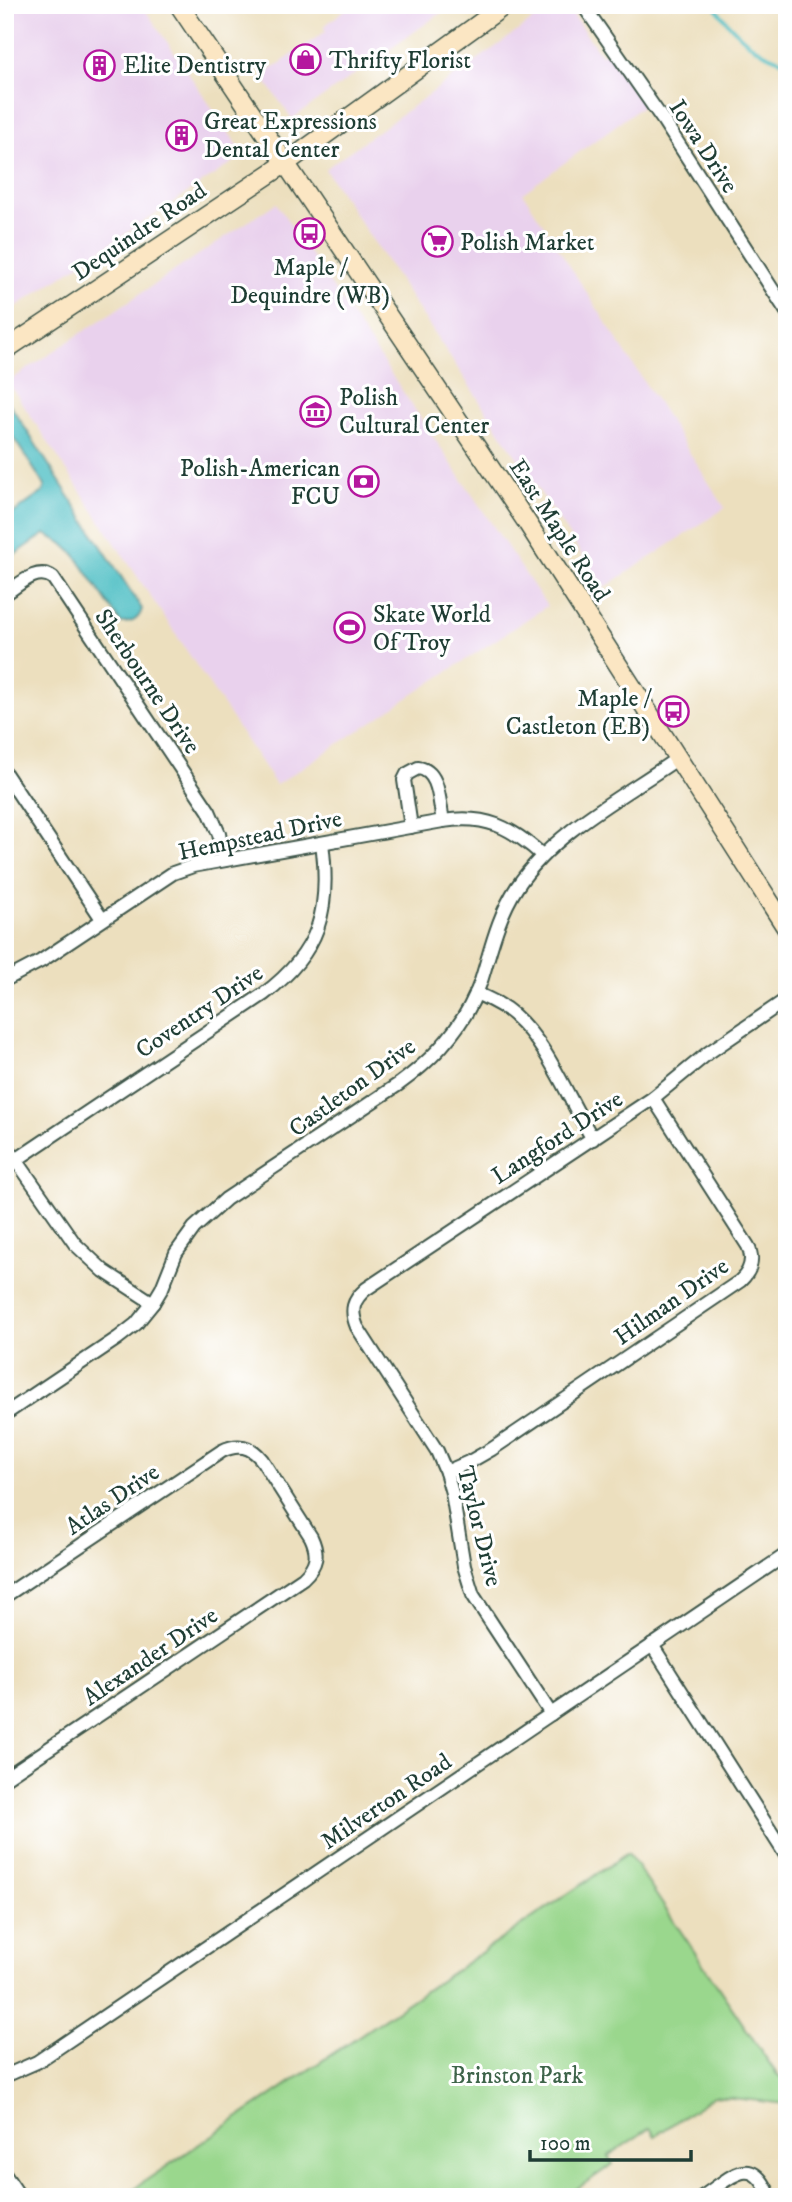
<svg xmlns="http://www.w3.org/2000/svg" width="792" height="2202" font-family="'IM FELL DW Pica',serif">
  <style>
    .built { fill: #e9d1ed }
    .green { fill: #9ad78d; stroke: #5c8a60; stroke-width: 2 }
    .water { fill: #50bfc5; stroke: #387e7c; stroke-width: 2 }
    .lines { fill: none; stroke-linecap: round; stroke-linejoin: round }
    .stream { stroke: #50bfc5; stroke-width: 3.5 }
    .street-casing { stroke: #3e5549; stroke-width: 16 }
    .secondary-casing { stroke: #3e5549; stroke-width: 21 }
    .street { stroke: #fff; stroke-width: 12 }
    .secondary { stroke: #fbe6c3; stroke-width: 18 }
    .labels { text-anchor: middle; stroke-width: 6; stroke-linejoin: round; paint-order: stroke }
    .poi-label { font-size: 24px; fill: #1f3d34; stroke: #fff; text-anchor: start }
    .street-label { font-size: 24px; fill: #1f3d34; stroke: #fff }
    .park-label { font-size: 24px; fill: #3e644a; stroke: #fff }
  </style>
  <rect width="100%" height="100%" fill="#fff"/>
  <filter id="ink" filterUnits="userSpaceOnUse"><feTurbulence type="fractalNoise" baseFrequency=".0143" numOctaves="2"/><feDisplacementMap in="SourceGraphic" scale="14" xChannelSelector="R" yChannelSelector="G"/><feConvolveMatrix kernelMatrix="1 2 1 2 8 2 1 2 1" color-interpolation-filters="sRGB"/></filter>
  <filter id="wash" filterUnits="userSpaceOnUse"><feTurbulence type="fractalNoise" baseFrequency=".00686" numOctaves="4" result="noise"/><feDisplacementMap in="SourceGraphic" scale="28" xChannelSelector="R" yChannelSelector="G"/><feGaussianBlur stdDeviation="1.57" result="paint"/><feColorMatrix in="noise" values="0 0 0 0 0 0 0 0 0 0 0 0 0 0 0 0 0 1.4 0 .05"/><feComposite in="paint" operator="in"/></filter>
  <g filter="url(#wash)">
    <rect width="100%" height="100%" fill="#ecdfbe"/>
    <!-- built -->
    <g class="built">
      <polygon points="5,5 142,5 244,155 5,314"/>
      <polygon points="343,5 452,5 292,119 262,76 326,31 323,27 346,9"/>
      <polygon points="554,5 566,5 601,55 608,51 645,104 523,193 725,508 604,588 325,169"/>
      <polygon points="276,203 547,606 276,785 8,382"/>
    </g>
    <!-- green -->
    <polygon class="green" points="628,1853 776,2073 787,2083 787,2104 714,2096 655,2136 650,2128 608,2156 613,2164 565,2197 128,2197 126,2194"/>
    <!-- water -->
    <path class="water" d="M 7,400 L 142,609 C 139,620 132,623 121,623 L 75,555 L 62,543 L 45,534 L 5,561 L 5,519 L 43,492 L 45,486 L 5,425 L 5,402 Z"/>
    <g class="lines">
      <!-- stream -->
      <path class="stream" d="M 714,5 C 732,31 755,54 787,62"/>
    </g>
  </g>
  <g filter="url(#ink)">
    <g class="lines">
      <defs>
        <g id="street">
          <polyline points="583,5 663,120 787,312"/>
          <path d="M 5,594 C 19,585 37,566 53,578 L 209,811 L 219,834 L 224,860"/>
          <polyline points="5,773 102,919"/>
          <path d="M 411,827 L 404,780 L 407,774 L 418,768 C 440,770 439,803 443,821"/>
          <path d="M 5,980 L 41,961 L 173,873 L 193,866 L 443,821 C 485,814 511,827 542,855"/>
          <path d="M 476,993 C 489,999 503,1005 514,1015 C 550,1047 567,1098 593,1139"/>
          <polyline points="5,1144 75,1244 104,1271 153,1303"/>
          <path d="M 16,1160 L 264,994 C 320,952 331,910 322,843"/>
          <path d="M 5,1414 L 118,1338 L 136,1324 L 153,1303 L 162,1288 L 176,1253 L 194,1228 L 226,1199 L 399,1084 C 435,1058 466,1024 481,981 C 491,949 498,916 517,887 C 554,831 624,796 678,758"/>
          <path d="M 446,1472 L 471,1461 L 492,1449 L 740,1281 C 751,1271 754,1259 748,1246 L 653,1098"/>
          <path d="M 5,1596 L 222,1451 C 238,1443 251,1446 262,1460 L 311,1537 C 319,1554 317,1565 303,1578 L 5,1778"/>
          <polyline points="652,1645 787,1857"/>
          <path d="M 551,1714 L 473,1595 L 464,1566 L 452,1493 L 446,1472 L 437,1451 L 357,1327 C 350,1310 353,1300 366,1289 L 653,1098 L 708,1053 L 787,999"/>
          <polyline points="5,2076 37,2062 787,1554"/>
          <polyline points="5,2175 20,2197"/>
          <path d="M 702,2197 C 731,2178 752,2151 770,2197"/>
        </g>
        <g id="secondary">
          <polyline points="179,5 528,524 787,929"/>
          <polyline points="5,350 286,163 505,5"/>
        </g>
      </defs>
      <!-- street casing -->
      <use href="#street" class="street-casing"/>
      <!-- secondary casing -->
      <use href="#secondary" class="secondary-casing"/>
      <!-- street -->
      <use href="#street" class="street"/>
      <!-- secondary -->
      <use href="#secondary" class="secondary"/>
    </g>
  </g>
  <!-- icons -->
  <defs>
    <symbol id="shop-ring" viewBox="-11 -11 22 22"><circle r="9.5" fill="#fff" stroke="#b5179e" stroke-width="1.5"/><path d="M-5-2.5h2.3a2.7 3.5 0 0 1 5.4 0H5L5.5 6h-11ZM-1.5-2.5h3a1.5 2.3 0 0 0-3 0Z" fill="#b5179e"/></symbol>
    <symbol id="building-ring" viewBox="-11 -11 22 22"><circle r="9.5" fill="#fff" stroke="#b5179e" stroke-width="1.5"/><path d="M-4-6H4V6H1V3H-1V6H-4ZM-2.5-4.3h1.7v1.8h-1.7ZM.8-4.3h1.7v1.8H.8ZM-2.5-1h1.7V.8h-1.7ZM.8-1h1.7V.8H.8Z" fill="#b5179e"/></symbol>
    <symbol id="bus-ring" viewBox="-11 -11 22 22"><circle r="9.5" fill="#fff" stroke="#b5179e" stroke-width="1.5"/><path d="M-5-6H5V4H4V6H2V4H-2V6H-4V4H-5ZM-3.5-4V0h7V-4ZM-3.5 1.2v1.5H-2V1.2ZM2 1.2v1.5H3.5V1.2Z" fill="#b5179e"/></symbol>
    <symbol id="supermarket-ring" viewBox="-11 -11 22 22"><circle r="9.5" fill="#fff" stroke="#b5179e" stroke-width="1.5"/><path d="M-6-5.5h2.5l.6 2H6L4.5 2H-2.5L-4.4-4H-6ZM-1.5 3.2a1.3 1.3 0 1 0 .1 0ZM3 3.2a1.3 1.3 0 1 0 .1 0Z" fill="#b5179e"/></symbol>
    <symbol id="museum-ring" viewBox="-11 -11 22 22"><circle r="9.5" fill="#fff" stroke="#b5179e" stroke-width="1.5"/><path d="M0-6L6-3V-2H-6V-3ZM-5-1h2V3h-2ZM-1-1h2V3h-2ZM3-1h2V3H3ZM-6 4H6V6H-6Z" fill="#b5179e"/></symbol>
    <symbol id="bank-ring" viewBox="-11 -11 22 22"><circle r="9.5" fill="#fff" stroke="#b5179e" stroke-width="1.5"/><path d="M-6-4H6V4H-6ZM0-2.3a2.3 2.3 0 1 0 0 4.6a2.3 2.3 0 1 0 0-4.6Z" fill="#b5179e"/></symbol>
    <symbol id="stadium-ring" viewBox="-11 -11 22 22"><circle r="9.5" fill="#fff" stroke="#b5179e" stroke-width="1.5"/><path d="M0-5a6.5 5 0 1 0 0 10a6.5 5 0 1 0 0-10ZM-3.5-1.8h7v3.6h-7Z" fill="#b5179e"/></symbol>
  </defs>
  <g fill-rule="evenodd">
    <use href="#shop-ring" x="288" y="42" width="35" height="35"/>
    <use href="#building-ring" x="82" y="48" width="35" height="35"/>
    <use href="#building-ring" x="164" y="118" width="35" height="35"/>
    <use href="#bus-ring" x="292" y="216" width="35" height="35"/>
    <use href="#supermarket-ring" x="420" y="224" width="35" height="35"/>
    <use href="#museum-ring" x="298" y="394" width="35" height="35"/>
    <use href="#bank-ring" x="346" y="464" width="35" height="35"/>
    <use href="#stadium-ring" x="332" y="610" width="35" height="35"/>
    <use href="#bus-ring" x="656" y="694" width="35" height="35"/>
  </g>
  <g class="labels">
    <!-- poi labels -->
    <g class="poi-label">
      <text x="329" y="68">Thrifty Florist</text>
      <text x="123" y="73">Elite Dentistry</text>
      <text x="204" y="129">Great Expressions<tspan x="204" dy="28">Dental Center</tspan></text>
      <text x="460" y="250">Polish Market</text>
      <text x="310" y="275" text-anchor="middle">Maple /<tspan x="310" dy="28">Dequindre (WB)</tspan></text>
      <text x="339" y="405">Polish<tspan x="339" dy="28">Cultural Center</tspan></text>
      <text x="340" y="476" text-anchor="end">Polish-American<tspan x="340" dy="28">FCU</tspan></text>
      <text x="373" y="622">Skate World<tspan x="373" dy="28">Of Troy</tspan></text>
      <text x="650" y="706" text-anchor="end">Maple /<tspan x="650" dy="28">Castleton (EB)</tspan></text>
    </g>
    <!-- street labels -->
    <g class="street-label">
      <text transform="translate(704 146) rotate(57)" y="8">Iowa Drive</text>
      <text transform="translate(139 231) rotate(-34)" y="8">Dequindre Road</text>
      <text transform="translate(560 530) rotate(57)" y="8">East Maple Road</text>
      <text transform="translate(148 681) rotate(56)" y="8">Sherbourne Drive</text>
      <text transform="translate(260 835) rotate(-12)" y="8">Hempstead Drive</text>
      <text transform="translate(199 1011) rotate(-34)" y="8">Coventry Drive</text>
      <text transform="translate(352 1087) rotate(-36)" y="8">Castleton Drive</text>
      <text transform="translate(557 1137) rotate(-33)" y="8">Langford Drive</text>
      <text transform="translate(671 1301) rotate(-35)" y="8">Hilman Drive</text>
      <text transform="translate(112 1499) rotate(-34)" y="8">Atlas Drive</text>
      <text transform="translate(480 1526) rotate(76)" y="8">Taylor Drive</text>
      <text transform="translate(150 1656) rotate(-34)" y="8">Alexander Drive</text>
      <text transform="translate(386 1801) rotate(-34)" y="8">Milverton Road</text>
    </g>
    <!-- park labels -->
    <g class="park-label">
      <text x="517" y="2083">Brinston Park</text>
    </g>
  </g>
  <!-- margin -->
  <rect width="792" height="2202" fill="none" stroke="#fff" stroke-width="28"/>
  <!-- scale -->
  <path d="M530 2150v10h161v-10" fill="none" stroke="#1f3d34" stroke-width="3.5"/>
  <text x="540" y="2150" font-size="21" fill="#1f3d34" stroke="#ffffff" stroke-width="5" paint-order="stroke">100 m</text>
</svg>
